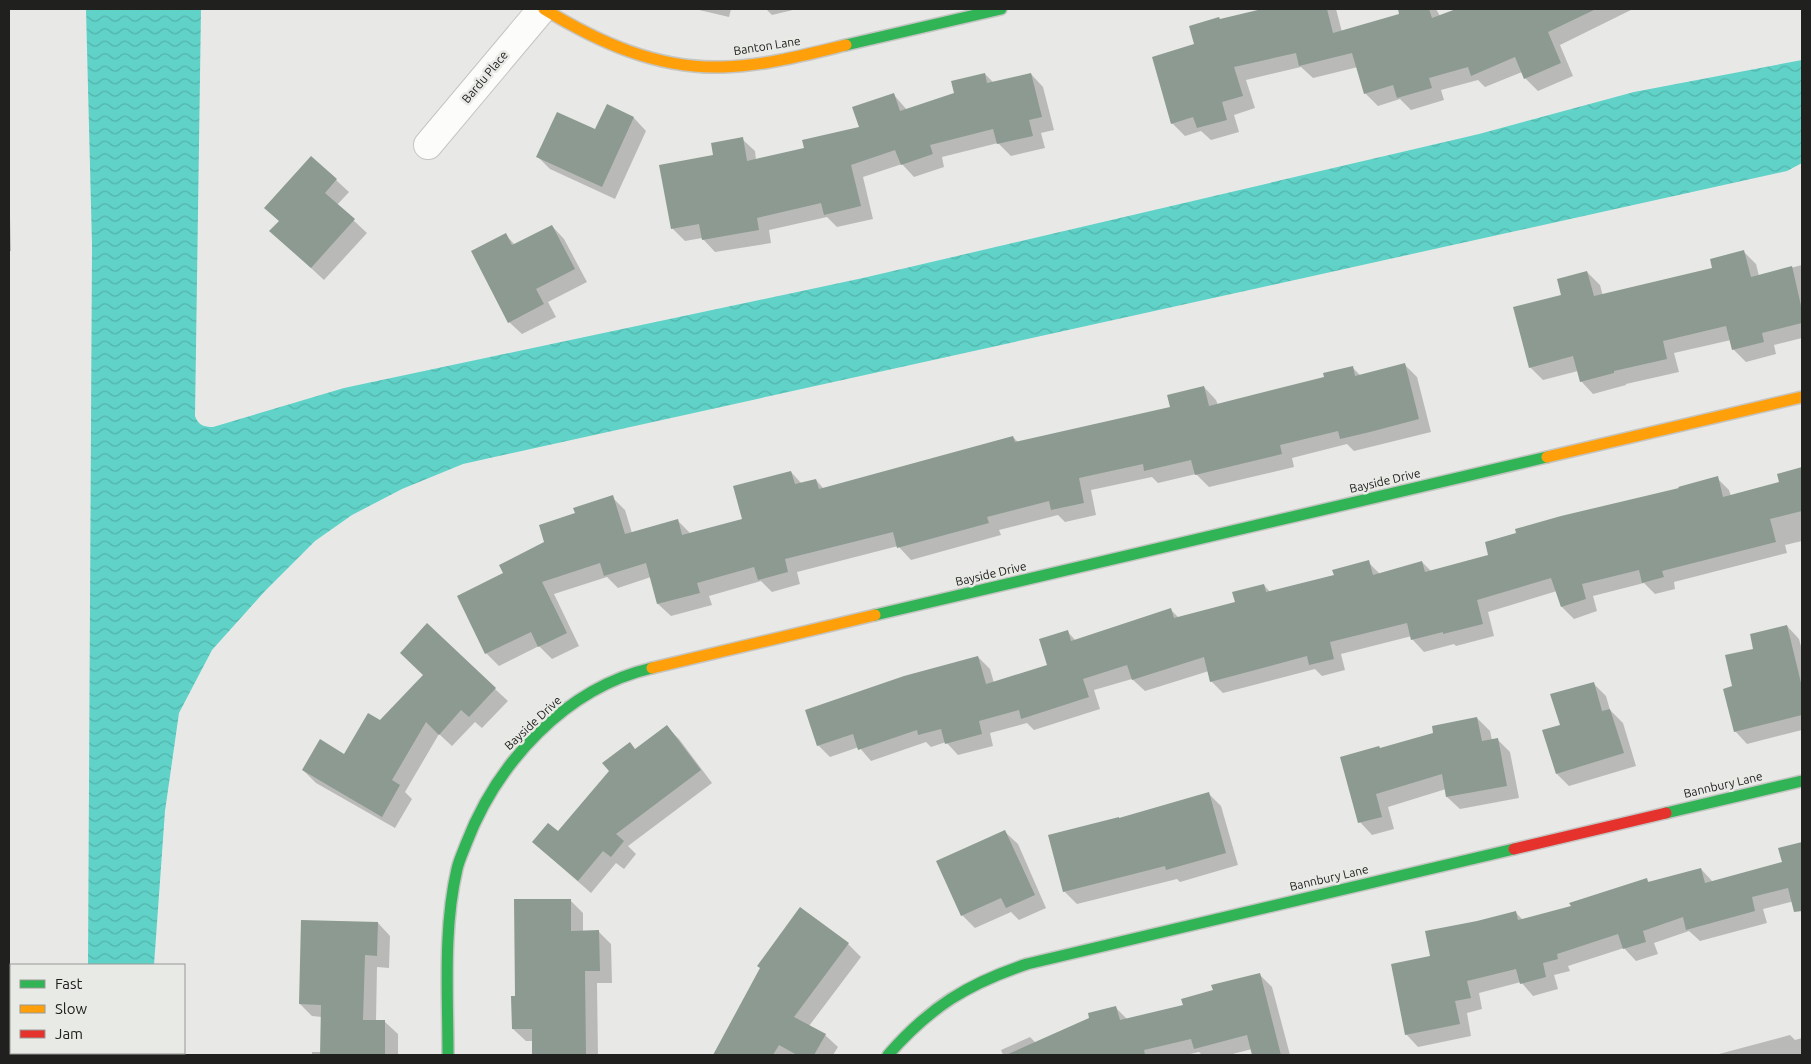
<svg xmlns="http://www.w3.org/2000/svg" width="1811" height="1064" font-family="Ubuntu,sans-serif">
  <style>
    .water { fill: url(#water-waves) }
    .shadow { fill: #0003 }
    .building { fill: #8c9a91 }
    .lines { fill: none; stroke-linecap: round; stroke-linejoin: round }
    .street-casing { stroke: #c5c5c3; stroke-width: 30 }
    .fast-casing { stroke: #c5c5c3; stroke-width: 14 }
    .slow-casing { stroke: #c5c5c3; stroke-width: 14 }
    .jam-casing { stroke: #c5c5c3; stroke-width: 14 }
    .street { stroke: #fcfcfb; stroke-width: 28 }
    .fast { stroke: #30b455; stroke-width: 11 }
    .slow { stroke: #ff9f0a; stroke-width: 11 }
    .jam { stroke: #e5322d; stroke-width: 11 }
    .labels { text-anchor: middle; stroke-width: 5; stroke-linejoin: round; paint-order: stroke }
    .street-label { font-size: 12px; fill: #20201f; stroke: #e8eae5 }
  </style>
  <defs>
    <pattern id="water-waves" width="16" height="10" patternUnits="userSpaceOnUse" patternTransform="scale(1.25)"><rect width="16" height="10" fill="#60d2c8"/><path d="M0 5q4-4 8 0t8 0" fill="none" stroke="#53b4ab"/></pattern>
  </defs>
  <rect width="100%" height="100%" fill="#e8e9e6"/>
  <!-- water -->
  <g class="water">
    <path d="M 86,9 L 201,9 L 195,416 C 198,425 204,427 213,427 L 344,388 L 863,278 L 1479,134 L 1634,92 L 1802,60 L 1802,163 L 1787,171 L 463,464 L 402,489 L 352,515 L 315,541 L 265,591 L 212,650 L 179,713 L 165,811 L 154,965 L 88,965 L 92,245 Z"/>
    <rect x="89" y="1053" width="67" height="2"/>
  </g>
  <!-- shadow -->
  <g class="shadow">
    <polygon points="695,9 731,9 729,17"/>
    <polygon points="766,9 797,9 772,15"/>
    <polygon points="1267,9 1336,9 1342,32 1401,15 1399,9 1436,9 1440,16 1459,9 1633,9 1560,45 1573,76 1538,91 1525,78 1522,72 1485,87 1478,80 1441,90 1444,100 1411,110 1400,99 1378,106 1365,93 1358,67 1313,78 1301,67 1246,80 1255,108 1234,115 1239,132 1211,140 1201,131 1185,136 1172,123 1196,45 1221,20"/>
    <polygon points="985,74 994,83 1031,74 1043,87 1054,130 1041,133 1045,148 1011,156 998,143 942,157 944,167 914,177 902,164 863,177 873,219 837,227 827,217 769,230 771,243 715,252 702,238 685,241 672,228 715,156 742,139 755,151 756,160 805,149 860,127 894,95 907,110 956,94"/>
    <polygon points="608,106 634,118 646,131 615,199 550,169 538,157 596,131"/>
    <polygon points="9,180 11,251 9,251"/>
    <polygon points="336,180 349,192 337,205 367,233 324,280 271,231"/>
    <polygon points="552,226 564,239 587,282 548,302 556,317 522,334 509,322 505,234 515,245"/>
    <polygon points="1744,252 1756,264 1759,276 1802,265 1802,338 1774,345 1776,354 1746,362 1733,349 1731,340 1674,353 1679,372 1626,384 1626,385 1593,394 1581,381 1578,371 1543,380 1530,367 1563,295 1587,272 1600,285 1603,296 1713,269"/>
    <polygon points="1405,365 1417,377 1431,432 1354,451 1347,444 1292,458 1294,467 1209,487 1196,474 1158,483 1152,477 1091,490 1096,515 1065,522 1058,515 999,530 1001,535 911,560 898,546 797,572 800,584 772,592 761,581 709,596 712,605 671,616 658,604 651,577 618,588 607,577 554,594 579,646 552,659 539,646 499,666 486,653 458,596 505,574 546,543 576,514 612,497 625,510 632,533 677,520 690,533 743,520 791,472 802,484 816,480 824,489 1013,437 1019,443 1171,408 1204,387 1216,400 1218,405 1326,378 1352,367 1361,376"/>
    <polygon points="1802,468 1802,541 1785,545 1787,553 1674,582 1675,589 1655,594 1644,583 1593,596 1597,611 1574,619 1562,607 1557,591 1488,612 1494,636 1456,646 1454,644 1424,652 1413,640 1412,636 1341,654 1345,670 1322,676 1315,669 1223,693 1211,681 1209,671 1145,691 1132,679 1094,690 1100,709 1034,730 1027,723 990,733 993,746 958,755 946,742 931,747 926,742 871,761 859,747 830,757 818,745 978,657 990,669 994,683 1048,666 1067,631 1076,641 1171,610 1179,618 1237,603 1264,585 1270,592 1335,576 1368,562 1380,574 1422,562 1431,571 1490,556 1717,478 1729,490 1731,496 1780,483 1778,474"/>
    <polygon points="1787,626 1799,639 1802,650 1802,730 1747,744 1735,731 1734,687 1755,650"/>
    <polygon points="425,675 495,689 508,701 482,728 475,722 452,746 439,734 405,792 412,799 395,828 316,783 303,770 344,755 381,722"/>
    <polygon points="1593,683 1606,696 1610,710 1623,723 1636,766 1569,786 1557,774 1561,726"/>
    <polygon points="1477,718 1490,731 1492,740 1497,739 1510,752 1519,798 1460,809 1447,797 1446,789 1388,807 1394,829 1372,835 1360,822 1381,749 1435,734"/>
    <polygon points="666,726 679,739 712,783 628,846 636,854 624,869 616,863 591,893 533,842 558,833"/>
    <polygon points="1209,794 1221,806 1238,865 1180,882 1177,879 1077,904 1064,891 1119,819"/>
    <polygon points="1005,832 1018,844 1046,908 1019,920 1011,912 975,928 962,915"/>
    <polygon points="1802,843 1802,899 1763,909 1767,923 1700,941 1689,931 1654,943 1658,954 1636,961 1624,948 1568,966 1570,971 1554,975 1558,989 1533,996 1521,982 1479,993 1482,1009 1467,1013 1471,1036 1418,1047 1406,1034 1431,957 1477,922 1515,912 1523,920 1572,907 1647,880 1650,883 1701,869 1713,882 1783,863 1780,848"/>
    <polygon points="570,900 583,913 583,932 599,932 611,944 612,983 597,983 598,1055 534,1055 533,1041 526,1041 513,1029 516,997"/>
    <polygon points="800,909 848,944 861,957 809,1026 825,1035 838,1047 833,1055 714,1055 761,969"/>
    <polygon points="378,923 390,936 389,968 377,967 376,1022 385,1022 398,1034 398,1055 312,1055 312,1052 322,1052 322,1017 312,1016 300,1004"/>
    <polygon points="1259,974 1272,987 1290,1055 1253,1055 1252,1049 1229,1055 1202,1055 1199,1052 1186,1055 1003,1055 1001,1050 1030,1037 1036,1043 1116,1008 1128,1020 1184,1006 1214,991"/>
    <polygon points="1790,1035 1795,1040 1802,1038 1802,1055 1720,1055 1719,1054"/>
  </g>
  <!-- building -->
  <g class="building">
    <polygon points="1262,9 1327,9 1333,33 1399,14 1398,9 1429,9 1432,18 1456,9 1596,9 1548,32 1561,63 1524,79 1515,57 1471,76 1468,67 1429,78 1432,88 1397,98 1393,85 1364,94 1352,53 1299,66 1296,53 1234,67 1243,96 1222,102 1227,120 1197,128 1193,117 1171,124 1152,57 1194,44 1189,26 1219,17 1220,19"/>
    <polygon points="985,73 987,83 1031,73 1042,117 1029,120 1033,136 997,144 993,129 930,145 933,154 901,165 895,150 851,165 861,206 824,215 821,203 757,218 759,230 702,240 699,224 671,229 659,165 713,155 711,143 743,137 747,161 804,148 802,140 859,127 852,107 894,93 900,111 954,93 951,81"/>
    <polygon points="607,104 634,117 602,187 536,157 557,112 595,129"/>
    <polygon points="311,156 337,179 325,193 355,219 311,268 269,231 279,221 264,208"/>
    <polygon points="552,225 575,269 536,289 544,304 508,323 471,251 506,233 512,245"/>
    <polygon points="1744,250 1751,277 1792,266 1802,310 1802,323 1762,333 1764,342 1732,350 1726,326 1663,341 1667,359 1614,371 1614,373 1580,382 1573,356 1529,368 1513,307 1561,295 1557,279 1587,271 1594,296 1712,268 1710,259"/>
    <polygon points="1405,363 1419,419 1370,432 1340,439 1338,431 1280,445 1282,454 1195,475 1191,460 1144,471 1143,464 1079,478 1084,503 1051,510 1049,501 987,517 989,523 897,548 893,532 785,559 788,572 758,580 754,567 697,583 700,593 657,604 646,563 604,576 600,563 542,582 567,633 538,647 531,632 485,654 457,596 503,573 499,565 544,542 539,525 575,513 573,508 613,495 625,534 678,519 682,535 742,519 733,486 791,471 795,484 816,479 819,489 1013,436 1015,442 1170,407 1167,395 1204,386 1209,406 1324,377 1323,373 1353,366 1355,376"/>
    <polygon points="1802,467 1802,511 1770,519 1776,542 1662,571 1664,577 1642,583 1639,570 1582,584 1586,599 1561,607 1551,578 1477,600 1483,624 1443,634 1443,632 1411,640 1407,623 1330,642 1334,659 1309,665 1307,656 1210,682 1204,657 1132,680 1127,665 1083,679 1089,697 1021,719 1019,710 979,721 982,734 945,744 941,729 918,735 917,730 858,750 853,734 817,746 805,710 904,676 978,656 986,684 1047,665 1039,639 1068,630 1071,641 1171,608 1174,618 1235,602 1232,592 1264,584 1266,592 1334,575 1332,570 1369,560 1373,575 1422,561 1425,572 1488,555 1485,542 1516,533 1515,529 1561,516 1679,488 1678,487 1718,476 1723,497 1779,482 1777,474"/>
    <polygon points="427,623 496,688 469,717 461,710 439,735 426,722 392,780 400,785 382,817 302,770 320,739 344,754 368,713 380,720 423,675 400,653"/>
    <polygon points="1787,625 1802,687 1802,715 1734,732 1723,689 1732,686 1725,655 1753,649 1750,634"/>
    <polygon points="1594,682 1602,711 1610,709 1624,753 1556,774 1542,730 1560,725 1550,694"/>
    <polygon points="1477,717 1482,741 1498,738 1507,786 1446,797 1442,774 1376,794 1382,817 1358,823 1340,757 1379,746 1380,748 1433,733 1432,726"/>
    <polygon points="667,725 701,770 616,834 624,841 611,857 603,851 578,881 532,842 548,823 558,831 609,771 602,763 630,742 635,749"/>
    <polygon points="1209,792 1226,853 1166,870 1165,866 1063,892 1048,835 1119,817 1119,818"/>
    <polygon points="1005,830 1035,895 1006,908 1001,898 961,916 936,861"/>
    <polygon points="1802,842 1802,911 1794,912 1788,888 1752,897 1755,911 1686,930 1683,917 1643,931 1646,942 1623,949 1618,934 1557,954 1558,959 1543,963 1546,977 1520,984 1516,969 1467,981 1471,998 1455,1001 1460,1024 1405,1035 1391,964 1430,956 1425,931 1477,921 1516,911 1518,920 1571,906 1569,903 1647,878 1648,882 1701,868 1705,883 1782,862 1778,848"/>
    <polygon points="514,899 571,899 571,931 599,930 600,971 585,971 586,1055 532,1055 532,1029 512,1029 511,996 515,996"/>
    <polygon points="800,907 849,943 794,1017 826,1034 814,1055 797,1055 779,1045 773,1055 713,1055 760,968 757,966"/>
    <polygon points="301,920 378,922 377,956 365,955 363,1020 385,1020 385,1055 320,1055 321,1005 299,1004"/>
    <polygon points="1260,973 1281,1055 1252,1055 1247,1035 1194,1049 1191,1039 1144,1050 1145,1055 1006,1055 1089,1018 1088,1013 1116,1006 1120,1020 1183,1005 1181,999 1213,990 1211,985"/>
  </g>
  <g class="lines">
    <defs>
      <polyline id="street" points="428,145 542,9"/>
      <g id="fast">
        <polyline points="846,45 1001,9"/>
        <polyline points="875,615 1547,457"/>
        <polyline points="1666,813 1802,781"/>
        <path d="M 448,1055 C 448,994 443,929 457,869 C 459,860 463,852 466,844 C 497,763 565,688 652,668"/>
        <path d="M 888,1055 C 930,1007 967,984 1027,964 L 1514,849"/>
      </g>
      <g id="slow">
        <path d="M 544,9 C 598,42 657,69 722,67 C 764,66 805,55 846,45"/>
        <polyline points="1547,457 1802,397"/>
        <polyline points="652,668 875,615"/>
      </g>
      <polyline id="jam" points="1514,849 1666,813"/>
    </defs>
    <!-- street casing -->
    <use href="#street" class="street-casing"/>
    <!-- fast casing -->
    <use href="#fast" class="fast-casing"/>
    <!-- slow casing -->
    <use href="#slow" class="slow-casing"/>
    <!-- jam casing -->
    <use href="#jam" class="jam-casing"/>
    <!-- street -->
    <use href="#street" class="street"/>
    <!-- fast -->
    <use href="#fast" class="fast"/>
    <!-- slow -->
    <use href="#slow" class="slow"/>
    <!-- jam -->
    <use href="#jam" class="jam"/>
  </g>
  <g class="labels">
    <!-- street labels -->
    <g class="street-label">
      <text transform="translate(767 46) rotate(-9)" y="4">Banton Lane</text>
      <text transform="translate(485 77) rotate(-50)" y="4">Bardu Place</text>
      <text transform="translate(1385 481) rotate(-13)" y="4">Bayside Drive</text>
      <text transform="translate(991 574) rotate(-13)" y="4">Bayside Drive</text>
      <text transform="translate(533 723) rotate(-43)" y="4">Bayside Drive</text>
      <text transform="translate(1723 785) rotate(-13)" y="4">Bannbury Lane</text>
      <text transform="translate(1329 878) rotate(-13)" y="4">Bannbury Lane</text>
    </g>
  </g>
  <!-- border -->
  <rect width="1811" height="1064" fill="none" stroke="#20201f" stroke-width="20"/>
  <!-- legend -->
  <rect x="10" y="964" width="175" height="90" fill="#e8eae5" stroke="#989996"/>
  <rect x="20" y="980" width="25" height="8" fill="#30b455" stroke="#989996"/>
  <text x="55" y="989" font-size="15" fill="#20201f">Fast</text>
  <rect x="20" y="1005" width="25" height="8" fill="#ff9f0a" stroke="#989996"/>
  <text x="55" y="1014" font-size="15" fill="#20201f">Slow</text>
  <rect x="20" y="1030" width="25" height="8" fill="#e5322d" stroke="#989996"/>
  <text x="55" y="1039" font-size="15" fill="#20201f">Jam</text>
</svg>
